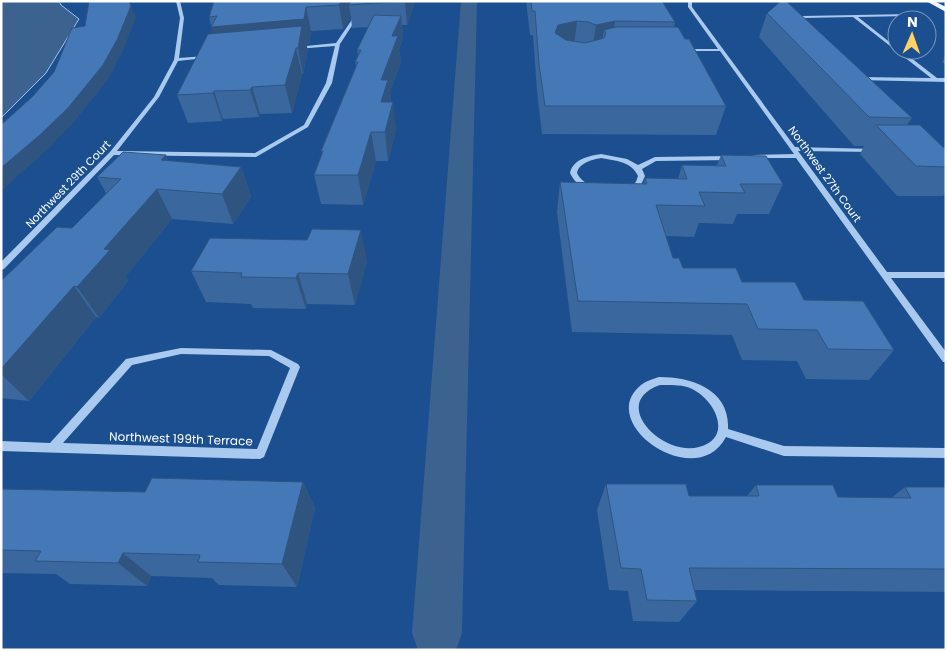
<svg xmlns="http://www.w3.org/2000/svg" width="947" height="651" font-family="Poppins,sans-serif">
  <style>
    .water { fill: #3c6290; stroke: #9cc4f0 }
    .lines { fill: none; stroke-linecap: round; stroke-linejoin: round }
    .canal { fill: #3c6290; fill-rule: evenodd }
    .minor { fill: #a9c9ee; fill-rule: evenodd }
    .major { fill: #f0f6ff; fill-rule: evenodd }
    .wall { fill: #3a679d }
    .shaded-wall { fill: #305480 }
    .building { fill: #4478b7; stroke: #305480 }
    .labels { text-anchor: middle; stroke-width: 4; stroke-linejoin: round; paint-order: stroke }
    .far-street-label { font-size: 11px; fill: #fff; stroke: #1b4f8f }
    .street-label { font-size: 12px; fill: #fff; stroke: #1b4f8f }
  </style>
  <rect width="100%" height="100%" fill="#1b4f8f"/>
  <!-- water -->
  <polygon class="water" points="1,1 59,1 61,5 79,19 46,73 1,118"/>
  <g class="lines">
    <!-- canal -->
    <polygon class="canal" points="461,1 477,1 462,633 456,650 418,650 412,633"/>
    <!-- minor -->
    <g class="minor">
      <polygon points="176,1 180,1 184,18 179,58 205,56 207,57 205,58 178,61 159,97 117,151 255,153 304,125 326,83 335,46 296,49 294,48 296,47 336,43 351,21 358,1 362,1 355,21 340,44 332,83 308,127 256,157 114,155 4,269 1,270 1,262 110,152 154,97 174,60 180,18"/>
      <polygon points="688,1 692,1 692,7 795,147 875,149 875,151 873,152 798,151 887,272 946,272 946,278 891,278 946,352 946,362 943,362 796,158 752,158 752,156 754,155 794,154 720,51 682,51 682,50 684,49 718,49 688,7"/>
      <polygon points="910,14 908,16 858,17 897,48 897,50 901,50 937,78 946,78 946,82 857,80 857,78 859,77 931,78 853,17 804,18 802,22 804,25 802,26 798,22 802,16"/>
      <path d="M 601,154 L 627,159 L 638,165 L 655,157 L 731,156 L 734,158 L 731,160 L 656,161 L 642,169 L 645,176 C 643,180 642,184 639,186 C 621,204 580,196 570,173 C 573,159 589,156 601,154 ZM 601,158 C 616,161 631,161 638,176 C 637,178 637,181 635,183 C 622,199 585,190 577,173 C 579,163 591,160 601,158 Z"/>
      <path d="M 181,348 L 271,350 L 298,364 L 300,367 L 264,457 L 260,459 L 1,451 L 1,441 L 50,443 L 126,359 ZM 181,354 L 269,356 L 290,368 L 257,449 L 63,443 L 132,365 Z"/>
      <path d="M 659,377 C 691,377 730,389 728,429 L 784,446 L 946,448 L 946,458 L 784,456 L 726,437 C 696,494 594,423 641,385 C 646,381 653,379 659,377 ZM 660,385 C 671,385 684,384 694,390 C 716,402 733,438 699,447 C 663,457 608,403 660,385 Z"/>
    </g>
    <!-- major -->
    <polygon class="major" points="926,1 934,1 946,7 946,12"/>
  </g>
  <!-- wall -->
  <g class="wall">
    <polygon points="214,1 415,1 407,25 402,25 403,40 399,49 401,62 390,92 391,102 396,130 388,161 376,161 363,205 321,204 314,175 322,154 321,151 356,66 355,62 358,57 357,50 368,27 352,28 351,17 343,29 311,31 309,44 306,44 308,50 303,74 302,74 292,113 260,114 259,117 223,119 222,121 188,123 177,95 213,33 209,17"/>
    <polygon points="526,1 662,1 675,22 674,27 726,106 716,135 542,134 537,91 533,35 530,35"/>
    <polygon points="767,13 912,118 907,125 946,150 946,192 943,196 897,196 860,154 864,146 854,146 759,37"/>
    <polygon points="946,55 946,65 942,62"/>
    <polygon points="721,155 783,184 769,214 737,214 733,224 699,223 694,237 666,236 673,258 683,268 742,282 804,300 894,350 869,380 806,379 797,361 742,360 732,335 572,332 557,212 560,182 643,184 645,178 678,179 682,165 717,165"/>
    <polygon points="168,161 241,167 251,197 233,224 172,219 126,276 128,281 99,318 96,317 29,401 1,398 1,281 72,228 106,193 97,177"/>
    <polygon points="367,261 355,305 307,304 306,309 253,308 251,304 206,302 191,271"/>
    <polygon points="303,482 315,508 297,587 219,585 212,578 151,576 147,586 70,584 56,574 1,573 1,489 145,492"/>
    <polygon points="606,484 689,496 747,496 756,485 838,497 891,498 905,487 946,487 946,592 695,590 697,601 679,622 633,621 628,591 609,590 597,510"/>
  </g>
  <!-- shaded-wall -->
  <g class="shaded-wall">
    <polygon points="342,1 357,1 349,5 351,17 343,29 339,5"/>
    <polygon points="405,1 415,1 407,25"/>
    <polygon points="131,6 136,17 122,53 109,78 75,121 49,148 1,191 1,168"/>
    <polygon points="306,7 311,31 309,44 306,44 308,50 303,74 298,48 219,52 211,27"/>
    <polygon points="401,16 403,40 399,49 401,62 390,92 391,107 381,102 381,80 392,36"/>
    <polygon points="577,21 574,46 555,33 558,25"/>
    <polygon points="615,21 611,46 606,33 604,30 601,48 592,50 596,25"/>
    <polygon points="296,48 302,74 292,113 285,85"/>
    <polygon points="252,87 260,114 259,117 250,90"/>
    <polygon points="214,91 223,119 222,121 213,93"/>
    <polygon points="393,102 396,130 388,161 385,132"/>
    <polygon points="371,132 376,161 363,205 358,175"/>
    <polygon points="166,155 179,185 161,160"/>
    <polygon points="241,167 251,197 233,224 222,194"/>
    <polygon points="157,189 172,219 126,276 128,281 99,318 77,287 104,249"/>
    <polygon points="361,230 367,261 355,305 348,274"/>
    <polygon points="298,273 307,304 306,309 296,278"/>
    <polygon points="74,286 96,317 29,401 1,374 1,369"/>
    <polygon points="303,482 315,508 297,587 282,564"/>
    <polygon points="123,553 151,576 147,586 118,563"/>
  </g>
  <!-- building -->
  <g class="building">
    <polygon points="89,1 129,1 131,6 117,40 103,65 68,108 41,134 1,168 1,125 33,96 54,72 72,28 85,26"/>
    <polygon points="214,1 342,1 339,5 306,7 304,19 211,27 217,16 209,17"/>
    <polygon points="350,1 404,1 349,5"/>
    <polygon points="531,1 662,1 675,22 615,21 596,25 588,22 577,21 558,25 555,33 566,40 585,43 604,38 606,33 604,30 616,27 678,27 685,39 689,39 726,106 545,106 539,64 535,11 532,11"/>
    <polygon points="781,1 786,1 912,118 869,117 767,13"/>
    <polygon points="374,15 401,16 392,36 398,36 381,80 388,80 381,102 393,102 385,132 371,132 358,175 314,175 323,151 321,151 358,62 355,62 361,50 357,50"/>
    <polygon points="302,26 298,48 296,48 285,85 252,87 250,90 214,91 213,93 177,95 208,34"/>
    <polygon points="876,125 920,125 946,150 946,167 916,166"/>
    <polygon points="123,152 166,155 161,160 241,167 222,194 157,189 104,249 110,250 77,287 74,286 1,369 1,281 57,227 72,228 121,179 97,177"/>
    <polygon points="721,155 766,156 783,184 740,184 745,193 699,192 705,206 656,205 673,258 679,258 683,268 736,268 742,282 795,282 804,300 863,301 894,350 828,349 817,330 758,329 747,304 578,301 560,182 647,184 645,178 687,179 682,165 726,166"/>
    <polygon points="312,229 361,230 348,274 298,273 296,278 241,277 242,273 191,271 210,238 307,240"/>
    <polygon points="152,478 303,482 282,564 198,562 200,555 123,553 118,563 35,561 41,551 1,550 1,489 145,492"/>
    <polygon points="606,484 686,484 689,496 759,496 756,485 833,485 838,497 911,498 905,487 946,487 946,569 689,568 697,601 647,600 641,569 621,568"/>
  </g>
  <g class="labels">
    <!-- far-street labels -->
    <g class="far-street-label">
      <text transform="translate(825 174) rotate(54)" y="4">Northwest 27th Court</text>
      <text transform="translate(68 184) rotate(-46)" y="4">Northwest 29th Court</text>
    </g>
    <!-- street labels -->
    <g class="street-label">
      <text transform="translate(181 439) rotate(2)" y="4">Northwest 199th Terrace</text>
    </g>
  </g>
  <!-- border -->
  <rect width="947" height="651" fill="none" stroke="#ffffff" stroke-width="5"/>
  <!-- north arrow -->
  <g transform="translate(912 35) rotate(2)"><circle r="24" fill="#1b4f8f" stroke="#7695bc"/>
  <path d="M0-4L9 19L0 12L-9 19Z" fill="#ffd166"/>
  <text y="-8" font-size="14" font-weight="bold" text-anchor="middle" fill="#ffffff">N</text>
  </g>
</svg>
